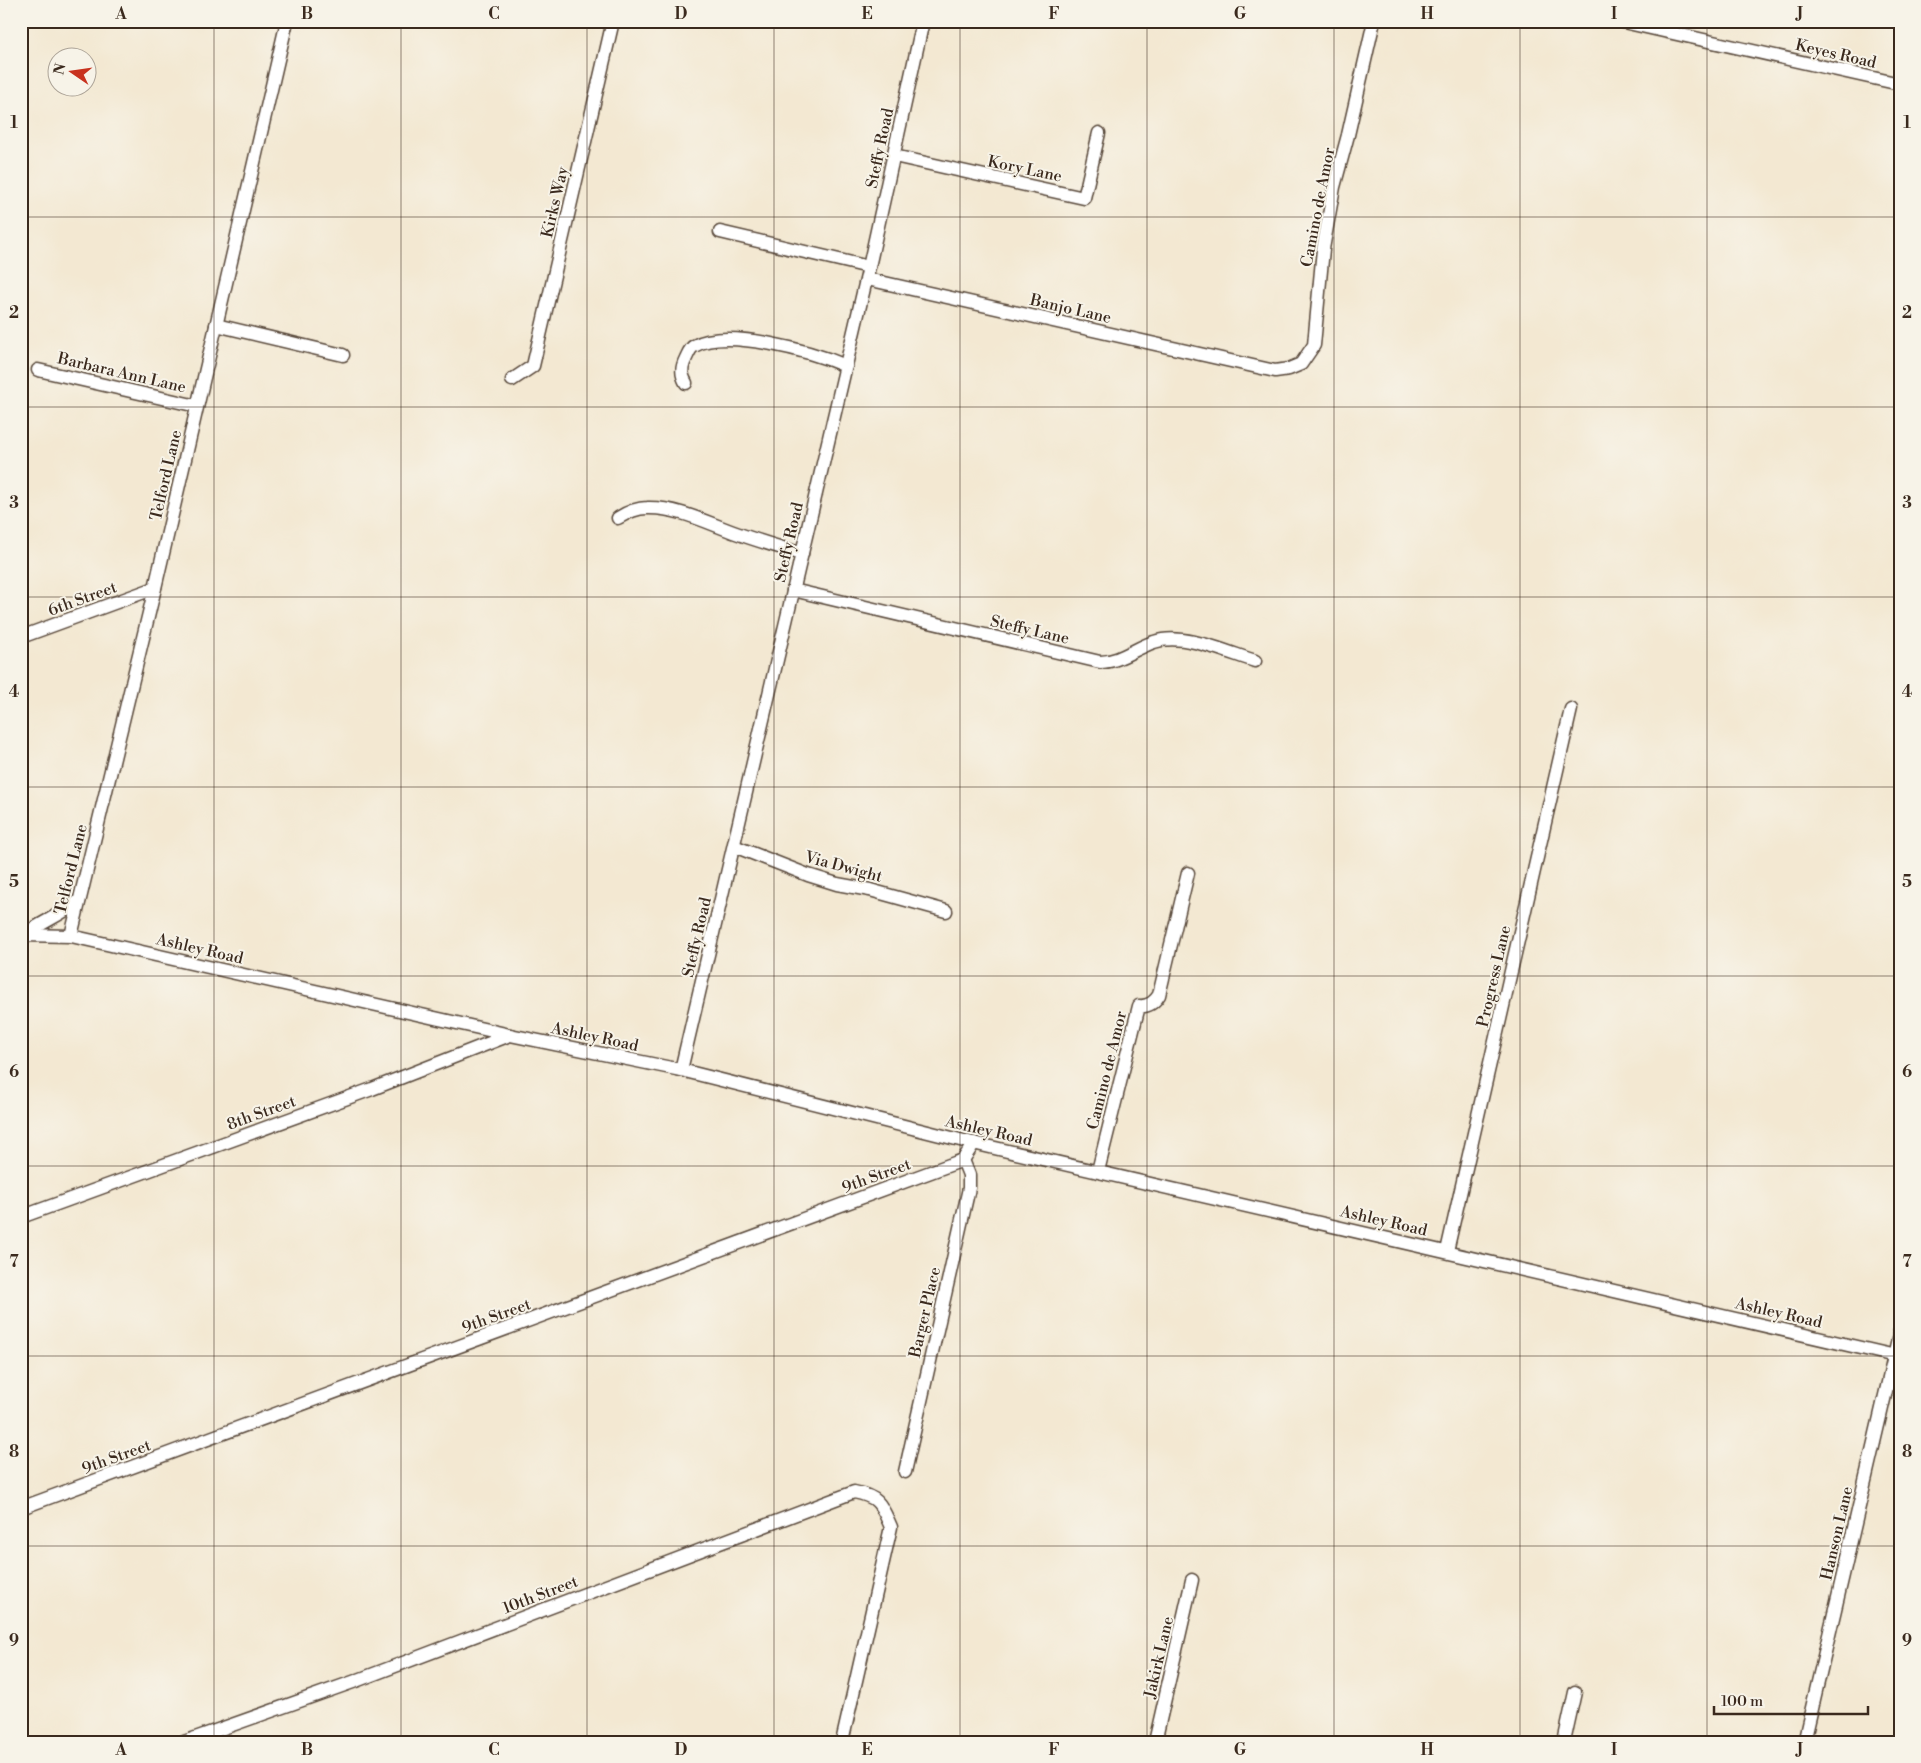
<svg xmlns="http://www.w3.org/2000/svg" width="1921" height="1763" font-family="'Libre Bodoni',serif">
  <style>
    .lines { fill: none; stroke-linecap: round; stroke-linejoin: round }
    .minor-casing { stroke: #574639; stroke-width: 15 }
    .minor { stroke: #fff; stroke-width: 12 }
    .grid { fill: none; stroke: #3b2a1e; stroke-width: 1; stroke-opacity: 0.55 }
    .labels { text-anchor: middle; stroke-width: 4; stroke-linejoin: round; paint-order: stroke }
    .street-label { font-size: 16px; fill: #3b2a1e; stroke: #f7f3e8 }
    .neatline { fill: none; stroke: #3b2a1e; stroke-width: 2 }
    .grid-label { font-size: 16px; text-anchor: middle; font-weight: bold; fill: #3b2a1e }
  </style>
  <rect width="100%" height="100%" fill="#f7f3e8"/>
  <filter id="ink" filterUnits="userSpaceOnUse"><feTurbulence type="fractalNoise" baseFrequency=".02" numOctaves="2"/><feDisplacementMap in="SourceGraphic" scale="10" xChannelSelector="R" yChannelSelector="G"/><feConvolveMatrix kernelMatrix="1 2 1 2 8 2 1 2 1" color-interpolation-filters="sRGB"/></filter>
  <filter id="wash" filterUnits="userSpaceOnUse"><feTurbulence type="fractalNoise" baseFrequency=".0096" numOctaves="4" result="noise"/><feDisplacementMap in="SourceGraphic" scale="20" xChannelSelector="R" yChannelSelector="G"/><feGaussianBlur stdDeviation="1.12" result="paint"/><feColorMatrix in="noise" values="0 0 0 0 0 0 0 0 0 0 0 0 0 0 0 0 0 1.4 0 .05"/><feComposite in="paint" operator="in"/></filter>
  <g filter="url(#wash)">
    <rect width="100%" height="100%" fill="#f3e8d2"/>
  </g>
  <g filter="url(#ink)">
    <g class="lines">
      <defs>
        <g id="minor">
          <polyline points="1619,21 1900,84"/>
          <polyline points="894,156 1084,198 1099,133"/>
          <polyline points="720,232 869,267"/>
          <polyline points="867,279 1275,371 1289,369 1301,364 1314,345 1323,249 1334,187 1348,135 1374,21"/>
          <polyline points="216,325 343,355"/>
          <polyline points="38,370 197,406"/>
          <polyline points="512,380 533,366 613,21"/>
          <path d="M 686,383 C 681,374 681,368 686,358 C 688,354 690,348 694,346 C 726,327 813,352 846,366"/>
          <path d="M 618,518 C 626,513 637,508 647,508 C 677,507 708,523 736,533 C 758,541 780,547 802,554"/>
          <path d="M 793,590 L 1100,662 C 1120,662 1135,648 1154,642 C 1183,632 1226,652 1255,661"/>
          <polyline points="21,637 155,588"/>
          <polyline points="734,846 808,875 837,884 870,890 946,911"/>
          <path d="M 25,934 C 43,922 62,914 79,901"/>
          <polyline points="21,935 71,936 510,1035 681,1070 960,1140 1900,1357"/>
          <polyline points="71,936 155,588 287,21"/>
          <polyline points="681,1070 869,267 923,21"/>
          <path d="M 1098,1171 L 1139,1006 C 1148,1007 1154,1003 1159,995 L 1188,873"/>
          <polyline points="21,1217 372,1089 510,1035"/>
          <polyline points="1447,1251 1571,709"/>
          <polyline points="905,1472 969,1188 969,1175 963,1160"/>
          <polyline points="21,1508 963,1160 974,1143"/>
          <path d="M 184,1742 L 353,1682 L 854,1492 C 880,1497 881,1505 891,1527 L 842,1742"/>
          <polyline points="1155,1742 1192,1580"/>
          <polyline points="1564,1742 1575,1692"/>
          <polyline points="1804,1742 1900,1331"/>
        </g>
      </defs>
      <!-- minor casing -->
      <use href="#minor" class="minor-casing"/>
      <!-- minor -->
      <use href="#minor" class="minor"/>
    </g>
  </g>
  <!-- grid -->
  <path class="grid" d="M 214,21 L 214,1742M 401,21 L 401,1742M 587,21 L 587,1742M 774,21 L 774,1742M 960,21 L 960,1742M 1147,21 L 1147,1742M 1334,21 L 1334,1742M 1520,21 L 1520,1742M 1707,21 L 1707,1742M 21,217 L 1900,217M 21,407 L 1900,407M 21,597 L 1900,597M 21,787 L 1900,787M 21,976 L 1900,976M 21,1166 L 1900,1166M 21,1356 L 1900,1356M 21,1546 L 1900,1546"/>
  <g class="labels">
    <!-- street labels -->
    <g class="street-label">
      <text transform="translate(1836 53) rotate(13)" y="6">Keyes Road</text>
      <text transform="translate(879 148) rotate(-78)" y="6">Steffy Road</text>
      <text transform="translate(1025 168) rotate(12)" y="6">Kory Lane</text>
      <text transform="translate(554 202) rotate(-77)" y="6">Kirks Way</text>
      <text transform="translate(1317 207) rotate(-79)" y="6">Camino de Amor</text>
      <text transform="translate(1071 308) rotate(13)" y="6">Banjo Lane</text>
      <text transform="translate(122 372) rotate(13)" y="6">Barbara Ann Lane</text>
      <text transform="translate(165 475) rotate(-77)" y="6">Telford Lane</text>
      <text transform="translate(788 542) rotate(-77)" y="6">Steffy Road</text>
      <text transform="translate(82 598) rotate(-20)" y="6">6th Street</text>
      <text transform="translate(1030 629) rotate(13)" y="6">Steffy Lane</text>
      <text transform="translate(844 866) rotate(15)" y="6">Via Dwight</text>
      <text transform="translate(70 869) rotate(-76)" y="6">Telford Lane</text>
      <text transform="translate(696 937) rotate(-77)" y="6">Steffy Road</text>
      <text transform="translate(200 948) rotate(13)" y="6">Ashley Road</text>
      <text transform="translate(1493 976) rotate(-77)" y="6">Progress Lane</text>
      <text transform="translate(595 1036) rotate(12)" y="6">Ashley Road</text>
      <text transform="translate(1106 1070) rotate(-76)" y="6">Camino de Amor</text>
      <text transform="translate(261 1112) rotate(-20)" y="6">8th Street</text>
      <text transform="translate(989 1130) rotate(13)" y="6">Ashley Road</text>
      <text transform="translate(876 1175) rotate(-20)" y="6">9th Street</text>
      <text transform="translate(1384 1220) rotate(13)" y="6">Ashley Road</text>
      <text transform="translate(924 1312) rotate(-77)" y="6">Barger Place</text>
      <text transform="translate(1779 1312) rotate(13)" y="6">Ashley Road</text>
      <text transform="translate(496 1315) rotate(-20)" y="6">9th Street</text>
      <text transform="translate(116 1456) rotate(-20)" y="6">9th Street</text>
      <text transform="translate(1836 1533) rotate(-77)" y="6">Hanson Lane</text>
      <text transform="translate(540 1594) rotate(-21)" y="6">10th Street</text>
      <text transform="translate(1158 1657) rotate(-77)" y="6">Jakirk Lane</text>
    </g>
  </g>
  <!-- margin -->
  <rect width="1921" height="1763" fill="none" stroke="#f7f3e8" stroke-width="55"/>
  <!-- north arrow -->
  <g transform="translate(72 72) rotate(283)"><circle r="24" fill="#f7f3e8" stroke="#aca397"/>
  <path d="M0-4L9 19L0 12L-9 19Z" fill="#c8321e"/>
  <text y="-8" font-size="14" font-weight="bold" text-anchor="middle" fill="#3b2a1e">N</text>
  </g>
  <!-- scale -->
  <path d="M1714 1706v8h154v-8" fill="none" stroke="#3b2a1e" stroke-width="2.5"/>
  <text x="1721" y="1706" font-size="15" fill="#3b2a1e" stroke="#f7f3e8" stroke-width="4" paint-order="stroke">100 m</text>
  <rect x="28" y="28" width="1866" height="1708" class="neatline"/>
  <g class="grid-label">
    <text x="121" y="19">A</text>
    <text x="307" y="19">B</text>
    <text x="494" y="19">C</text>
    <text x="681" y="19">D</text>
    <text x="867" y="19">E</text>
    <text x="1054" y="19">F</text>
    <text x="1240" y="19">G</text>
    <text x="1427" y="19">H</text>
    <text x="1614" y="19">I</text>
    <text x="1800" y="19">J</text>
    <text x="14" y="128">1</text>
    <text x="1907" y="128">1</text>
    <text x="14" y="318">2</text>
    <text x="1907" y="318">2</text>
    <text x="14" y="508">3</text>
    <text x="1907" y="508">3</text>
    <text x="14" y="697">4</text>
    <text x="1907" y="697">4</text>
    <text x="14" y="887">5</text>
    <text x="1907" y="887">5</text>
    <text x="14" y="1077">6</text>
    <text x="1907" y="1077">6</text>
    <text x="14" y="1267">7</text>
    <text x="1907" y="1267">7</text>
    <text x="14" y="1457">8</text>
    <text x="1907" y="1457">8</text>
    <text x="14" y="1646">9</text>
    <text x="1907" y="1646">9</text>
    <text x="121" y="1755">A</text>
    <text x="307" y="1755">B</text>
    <text x="494" y="1755">C</text>
    <text x="681" y="1755">D</text>
    <text x="867" y="1755">E</text>
    <text x="1054" y="1755">F</text>
    <text x="1240" y="1755">G</text>
    <text x="1427" y="1755">H</text>
    <text x="1614" y="1755">I</text>
    <text x="1800" y="1755">J</text>
  </g>
</svg>
